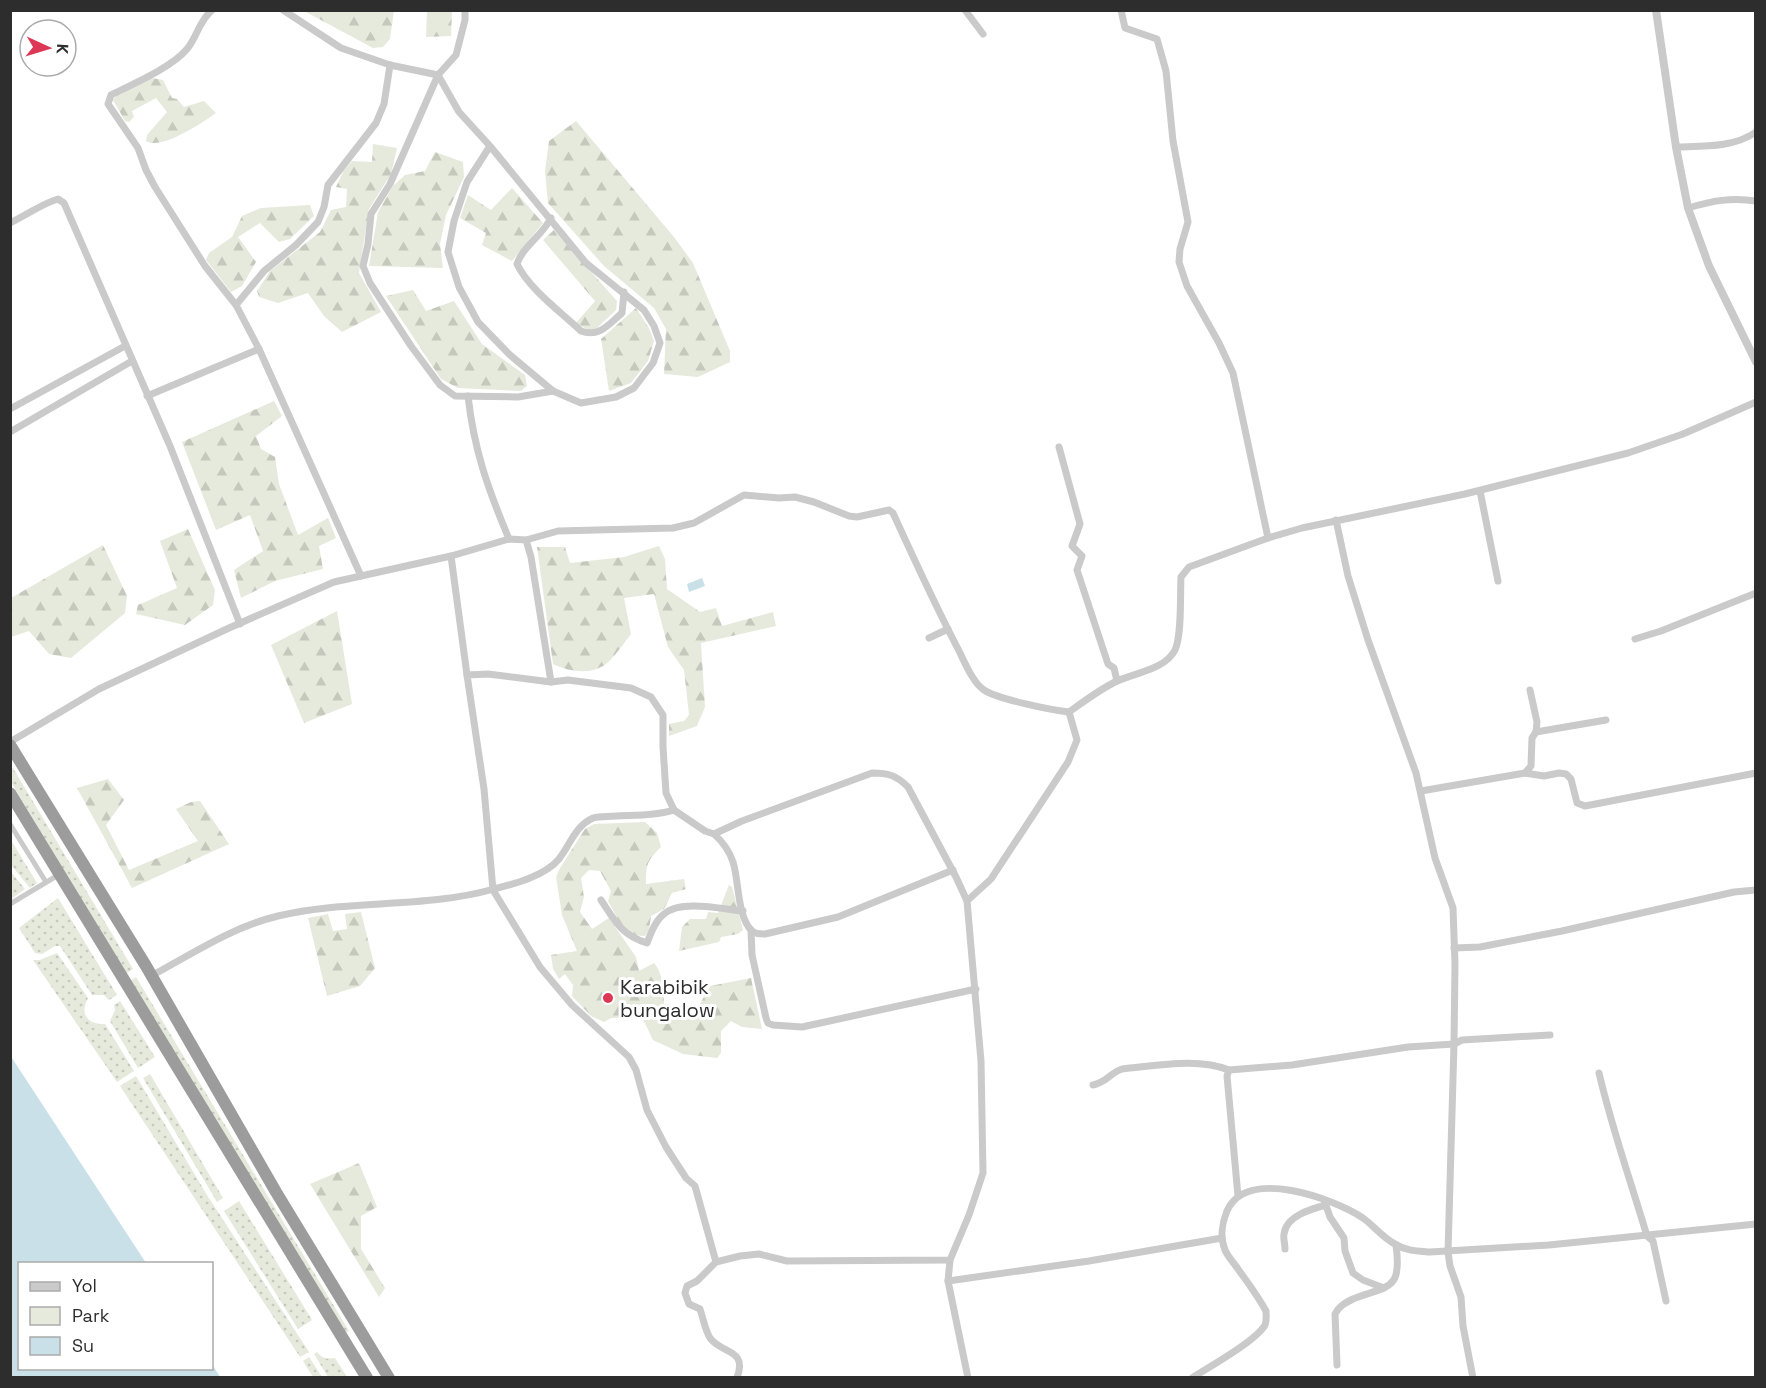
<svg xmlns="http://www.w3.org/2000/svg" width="1766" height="1388" font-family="'Space Grotesk',sans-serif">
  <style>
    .green { fill: url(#green-dots) }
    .forest { fill: url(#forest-firs) }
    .water { fill: #c9e0e9 }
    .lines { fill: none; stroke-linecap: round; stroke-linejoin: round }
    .pedestrian { stroke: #cacaca; stroke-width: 5 }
    .minor { stroke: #cacaca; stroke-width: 7 }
    .tertiary { stroke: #cacaca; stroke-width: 8 }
    .trunk { stroke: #9c9c9c; stroke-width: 12 }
    .poi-dot { fill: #dc3856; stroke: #fff; stroke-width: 2 }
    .labels { text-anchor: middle; stroke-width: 6; stroke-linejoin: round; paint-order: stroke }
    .poi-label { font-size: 20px; fill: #2d2d2d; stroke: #fff; text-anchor: start }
  </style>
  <defs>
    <pattern id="green-dots" width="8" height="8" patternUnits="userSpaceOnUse" patternTransform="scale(1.5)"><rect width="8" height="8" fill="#e5eadc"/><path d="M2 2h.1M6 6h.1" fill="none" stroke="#c5c9bd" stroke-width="1.8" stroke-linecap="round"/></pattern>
    <pattern id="forest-firs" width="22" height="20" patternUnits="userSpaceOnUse" patternTransform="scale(1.5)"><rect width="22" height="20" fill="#e5eadc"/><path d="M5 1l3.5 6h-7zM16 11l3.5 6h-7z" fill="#c5c9bd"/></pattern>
  </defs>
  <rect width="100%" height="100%" fill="#fff"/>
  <!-- green -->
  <g class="green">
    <polygon points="13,768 133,969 125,974 11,782 10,769"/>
    <polygon points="11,840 37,883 30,888 11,865"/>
    <polygon points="11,872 25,889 11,899 10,899"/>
    <polygon points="58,898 117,995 109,1000 104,995 92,995 60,946 55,946 42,954 35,953 19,928"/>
    <path d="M 57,953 L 88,998 C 79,1014 88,1025 105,1024 L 134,1071 L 117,1082 L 33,960 L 40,960 Z"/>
    <polygon points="136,977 349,1331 344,1334 130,981"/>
    <polygon points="120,1001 155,1057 138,1068 110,1021 115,1010 114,1005"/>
    <polygon points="150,1074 223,1198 217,1202 143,1078"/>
    <polygon points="136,1076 207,1195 309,1352 300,1357 120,1086"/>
    <polygon points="239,1201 312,1320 298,1329 224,1211"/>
    <path d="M 317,1352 C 323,1359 326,1359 335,1358 L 347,1377 L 328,1377 L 314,1354 Z"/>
    <polygon points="309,1357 322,1377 313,1377 303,1361"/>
  </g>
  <!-- forest -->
  <g class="forest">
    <polygon points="304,11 394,11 390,39 383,47 373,48"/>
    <polygon points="427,11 452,11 451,36 426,37"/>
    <path d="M 152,78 L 163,80 L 172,98 L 177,99 L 184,107 L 204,101 L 216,113 C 203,122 161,151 146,141 L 147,135 L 167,112 L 156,98 L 132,111 L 134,117 L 129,122 L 125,121 L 113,100 L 117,95 Z"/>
    <polygon points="576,121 674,237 693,263 730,351 730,362 698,377 664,374 666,329 654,308 604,266 548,203 545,171 549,141"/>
    <polygon points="373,144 397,148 391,174 369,209 359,273 381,312 342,332 324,316 308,293 278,303 259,297 257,291 270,271 320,232 331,210 346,207 347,189 336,187 344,170 352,161 372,162"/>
    <polygon points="435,152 463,162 464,177 446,215 440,244 443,268 369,266 378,212 393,186 405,175 425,171"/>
    <polygon points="512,188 543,223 512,261 482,245 486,233 460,218 468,195 491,210"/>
    <polygon points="310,205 314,216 290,239 279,242 260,223 238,237 256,262 242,286 231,292 206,260 209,253 232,237 242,216 261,208"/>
    <polygon points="554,230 617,301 616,310 595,330 588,330 576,323 595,301 543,240"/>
    <polygon points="413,290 426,311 454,301 482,344 525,375 527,386 521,391 458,388 441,379 386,296"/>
    <polygon points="636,308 649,328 654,341 648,361 631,383 609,391 601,339"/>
    <polygon points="274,401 282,416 256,436 261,449 275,457 279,484 298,535 328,518 336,538 319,546 323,569 275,581 241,598 234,570 263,551 250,515 216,530 182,442"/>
    <polygon points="188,529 215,590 213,605 185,625 136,614 138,605 177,588 160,541"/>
    <polygon points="103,545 127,596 125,613 71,658 49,654 29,631 11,637 11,598"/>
    <path d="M 659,546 L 665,559 L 667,589 L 700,612 L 716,608 L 722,626 L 773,612 L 776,626 L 701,643 L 705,707 L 697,726 L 669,736 L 669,724 L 684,721 L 689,715 L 684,670 L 668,647 L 654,594 L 624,598 L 631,634 C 624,643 612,661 603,666 C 589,675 567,671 553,664 L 537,547 L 565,547 L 570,563 L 624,557 Z"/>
    <polygon points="337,611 352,704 304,723 271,645"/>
    <polygon points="108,779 124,800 106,825 129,870 198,841 176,809 191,802 200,801 229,844 132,888 77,788"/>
    <path d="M 645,822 L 657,833 L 661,847 C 647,861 646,864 646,884 L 684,879 L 686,889 L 672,893 L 664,909 L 651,916 L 649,930 L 645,936 C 623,936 618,918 608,901 L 611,891 L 600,871 L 589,870 L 581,878 L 584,897 L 580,912 L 592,929 L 609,918 L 636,957 L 639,971 L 654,963 C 663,973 664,991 664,1004 L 682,1012 L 700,1004 L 710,986 L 751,978 L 762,1029 L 742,1027 L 731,1021 L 721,1031 L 721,1053 L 717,1058 L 683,1054 L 653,1040 L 642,1017 L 611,1018 L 604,1022 L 591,1016 L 572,996 L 573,985 L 565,974 L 559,979 L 553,969 L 551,955 L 577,951 L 562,915 L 556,877 L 560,868 L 585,829 L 594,824 Z"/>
    <polygon points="729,885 732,887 743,930 738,934 721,937 719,942 679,951 682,927 690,919 706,919 708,912 718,913"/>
    <polygon points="361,912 375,968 360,986 327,996 308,918 328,914 333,931 347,929 345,914"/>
    <polygon points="359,1163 377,1207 361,1216 361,1249 385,1288 379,1297 310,1184"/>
  </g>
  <!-- water -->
  <g class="water">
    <polygon points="702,578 705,586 689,592 687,584"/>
    <polygon points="10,1055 146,1263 20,1264 20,1368 212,1368 212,1364 220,1377 11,1377"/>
  </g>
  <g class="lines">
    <!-- pedestrian -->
    <g class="pedestrian">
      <polyline points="10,824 46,882"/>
      <polyline points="10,904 60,874"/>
    </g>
    <!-- minor -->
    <g class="minor">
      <path d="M 212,10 C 199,21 197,37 187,49 C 171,68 133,84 111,95 L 108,104 L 138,148 L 146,170 L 155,187 L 205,266 L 236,305"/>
      <polyline points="283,10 341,48 390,65 438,75 390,184 371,214 368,244 363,266 370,283 411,346 440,385 455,396 518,397 553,391"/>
      <polyline points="465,10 465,20 456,55 438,75 459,112 490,146 586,263 644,310 654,326 660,343 653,363 634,388 616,397 581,403 553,391 510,355 478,322 459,287 448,252 454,221 467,182 490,146"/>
      <polyline points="965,10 983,34"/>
      <polyline points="1121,10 1125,28 1157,39 1166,71 1173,141 1188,222 1180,249 1179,262 1187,286 1219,343 1233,373 1268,538"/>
      <path d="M 1676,147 C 1703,146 1733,148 1756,132"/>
      <path d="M 1688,208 C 1712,201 1731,197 1756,201"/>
      <path d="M 551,218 C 542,236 523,246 517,264 C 529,289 561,312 581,331 C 599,338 609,324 622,313 L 624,292"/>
      <path d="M 10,223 C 27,215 41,204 58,199 L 64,203 L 170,446 L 240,624"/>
      <polyline points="147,396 259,349"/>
      <path d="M 468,396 C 474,450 488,489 509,539"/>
      <polyline points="10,409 125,346"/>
      <polyline points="10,432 132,361"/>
      <polyline points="1059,447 1080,524 1072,546 1082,556 1077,570 1108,664 1114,668 1117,681"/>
      <polyline points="1480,491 1498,581"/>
      <polyline points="1336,520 1348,576 1368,640 1416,773 1435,858 1453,908 1455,964 1454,1044 1448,1252 1450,1266 1461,1297 1463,1326 1473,1378"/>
      <path d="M 526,540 L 558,531 L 673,528 L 694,523 L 744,495 L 779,498 L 795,497 L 814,502 L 849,516 L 857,517 L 889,510 L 893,513 C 914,559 934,603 957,647 C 964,660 972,682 984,690 C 997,699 1051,710 1069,712"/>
      <polyline points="451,556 467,675"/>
      <polyline points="361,576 259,349 236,305 264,271 296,245 318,222 324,207 328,185 376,123 384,104 390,65"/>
      <polyline points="929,638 948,629"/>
      <polyline points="1635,639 1661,631 1756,593"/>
      <polyline points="1530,690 1537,722 1536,732"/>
      <polyline points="10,742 99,689 229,628 334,582 451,556 509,539 526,540 531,557 551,682"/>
      <polyline points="1525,773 1531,766 1532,738 1536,732 1606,720"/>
      <polyline points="1421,791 1525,773 1544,776 1559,773 1566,774 1571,779 1577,803 1585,806 1756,773"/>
      <polyline points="674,810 666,793 663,747 663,715 651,697 631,688 568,680 551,682 488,674 467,675 484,789 493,890 540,967 572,1005 629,1057 636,1070 647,1110 666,1147 686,1178 695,1186 716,1262"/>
      <path d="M 714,834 C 723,842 729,850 733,862 C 739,880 737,917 752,931 C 755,934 760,934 765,934 L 838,917 L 953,870"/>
      <path d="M 601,900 C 615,921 621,935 647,943 C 651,933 655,921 664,914 C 681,899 722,909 743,911"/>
      <polyline points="751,930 752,955 766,1018 768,1023 773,1025 802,1027 976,989"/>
      <polyline points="1454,948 1480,947 1562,931 1734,892 1756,890"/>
      <path d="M 151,976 C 192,954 232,927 278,916 C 349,899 423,909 494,889 C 514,884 545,876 559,859 C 570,845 575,826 593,818 C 600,816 609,817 616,816 C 635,815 655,816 674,810 L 705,831 L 714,834 L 742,821 L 872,773 C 888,773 896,775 908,787 L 956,877 L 967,901"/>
      <path d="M 1599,1073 C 1612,1129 1631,1182 1647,1236 L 1653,1241 L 1666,1301"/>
      <path d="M 1093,1085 C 1107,1082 1110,1073 1122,1069 C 1155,1066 1198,1057 1229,1070"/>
      <polyline points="1238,1196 1227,1076 1229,1070 1292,1065 1408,1047 1454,1044 1462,1040 1550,1035"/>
      <polyline points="1324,1200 1330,1217 1344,1238 1345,1251 1353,1273 1363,1280 1384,1288"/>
      <path d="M 1285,1249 C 1285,1244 1283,1238 1284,1234 C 1286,1216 1311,1209 1326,1205"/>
      <polyline points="950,1260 948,1281 968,1378"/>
      <polyline points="948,1281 1089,1261 1222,1238"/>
      <path d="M 1337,1365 L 1335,1314 C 1339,1306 1345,1303 1353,1299 C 1390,1285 1402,1290 1396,1245"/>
      <path d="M 737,1378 C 748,1348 721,1354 710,1338 C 705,1330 703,1318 700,1309 L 689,1304 L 685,1293 L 687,1286 L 697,1281 L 716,1262 L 740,1256 L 759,1254 L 787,1261 L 950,1260 L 969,1215 L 983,1173 L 981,1061 L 967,901 L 991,879 L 1068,762 L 1077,740 L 1069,712 C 1083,702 1099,690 1115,682 C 1133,673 1165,670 1175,650 C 1182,636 1180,594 1181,577 L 1189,567 L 1268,538 L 1302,528 L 1465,494 L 1628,453 L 1683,434 L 1756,402"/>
      <path d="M 1192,1378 C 1209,1367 1256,1341 1265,1325 C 1267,1320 1266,1316 1266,1311 C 1258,1296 1248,1283 1238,1269 C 1234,1263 1228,1257 1225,1250 C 1220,1238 1222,1223 1227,1211 C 1247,1166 1334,1199 1363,1218 C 1374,1226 1383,1238 1395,1244 C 1406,1251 1418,1251 1430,1252 L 1549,1245 L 1756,1224"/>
    </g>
    <!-- tertiary -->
    <polyline class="tertiary" points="1656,10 1676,147 1688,208 1709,266 1756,362"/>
    <!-- trunk -->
    <g class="trunk">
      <polyline points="10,745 146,966 276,1192 389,1378"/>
      <polyline points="10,793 367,1378"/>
    </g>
  </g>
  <!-- markers -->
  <circle class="poi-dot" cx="608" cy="998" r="6"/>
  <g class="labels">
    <!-- poi labels -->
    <g class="poi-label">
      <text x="620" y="994">Karabibik<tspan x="620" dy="23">bungalow</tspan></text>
    </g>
  </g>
  <!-- border -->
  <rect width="1766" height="1388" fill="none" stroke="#2d2d2d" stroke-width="24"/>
  <!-- legend -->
  <rect x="18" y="1262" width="195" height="108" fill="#ffffff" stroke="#ababab" stroke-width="1.5"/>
  <rect x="30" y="1282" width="30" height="9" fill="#cacaca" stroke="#ababab" stroke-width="1.5"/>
  <text x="72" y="1292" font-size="18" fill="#2d2d2d">Yol</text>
  <rect x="30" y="1307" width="30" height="18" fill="#e5eadc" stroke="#ababab" stroke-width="1.5"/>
  <text x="72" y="1322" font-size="18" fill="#2d2d2d">Park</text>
  <rect x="30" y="1337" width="30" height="18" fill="#c9e0e9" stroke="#ababab" stroke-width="1.5"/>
  <text x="72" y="1352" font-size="18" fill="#2d2d2d">Su</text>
  <!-- north arrow -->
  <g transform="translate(48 48) rotate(94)"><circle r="28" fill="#ffffff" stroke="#ababab" stroke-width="1.5"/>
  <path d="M0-4.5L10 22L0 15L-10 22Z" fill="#dc3856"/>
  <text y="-9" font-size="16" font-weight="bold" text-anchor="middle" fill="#2d2d2d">K</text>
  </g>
</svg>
